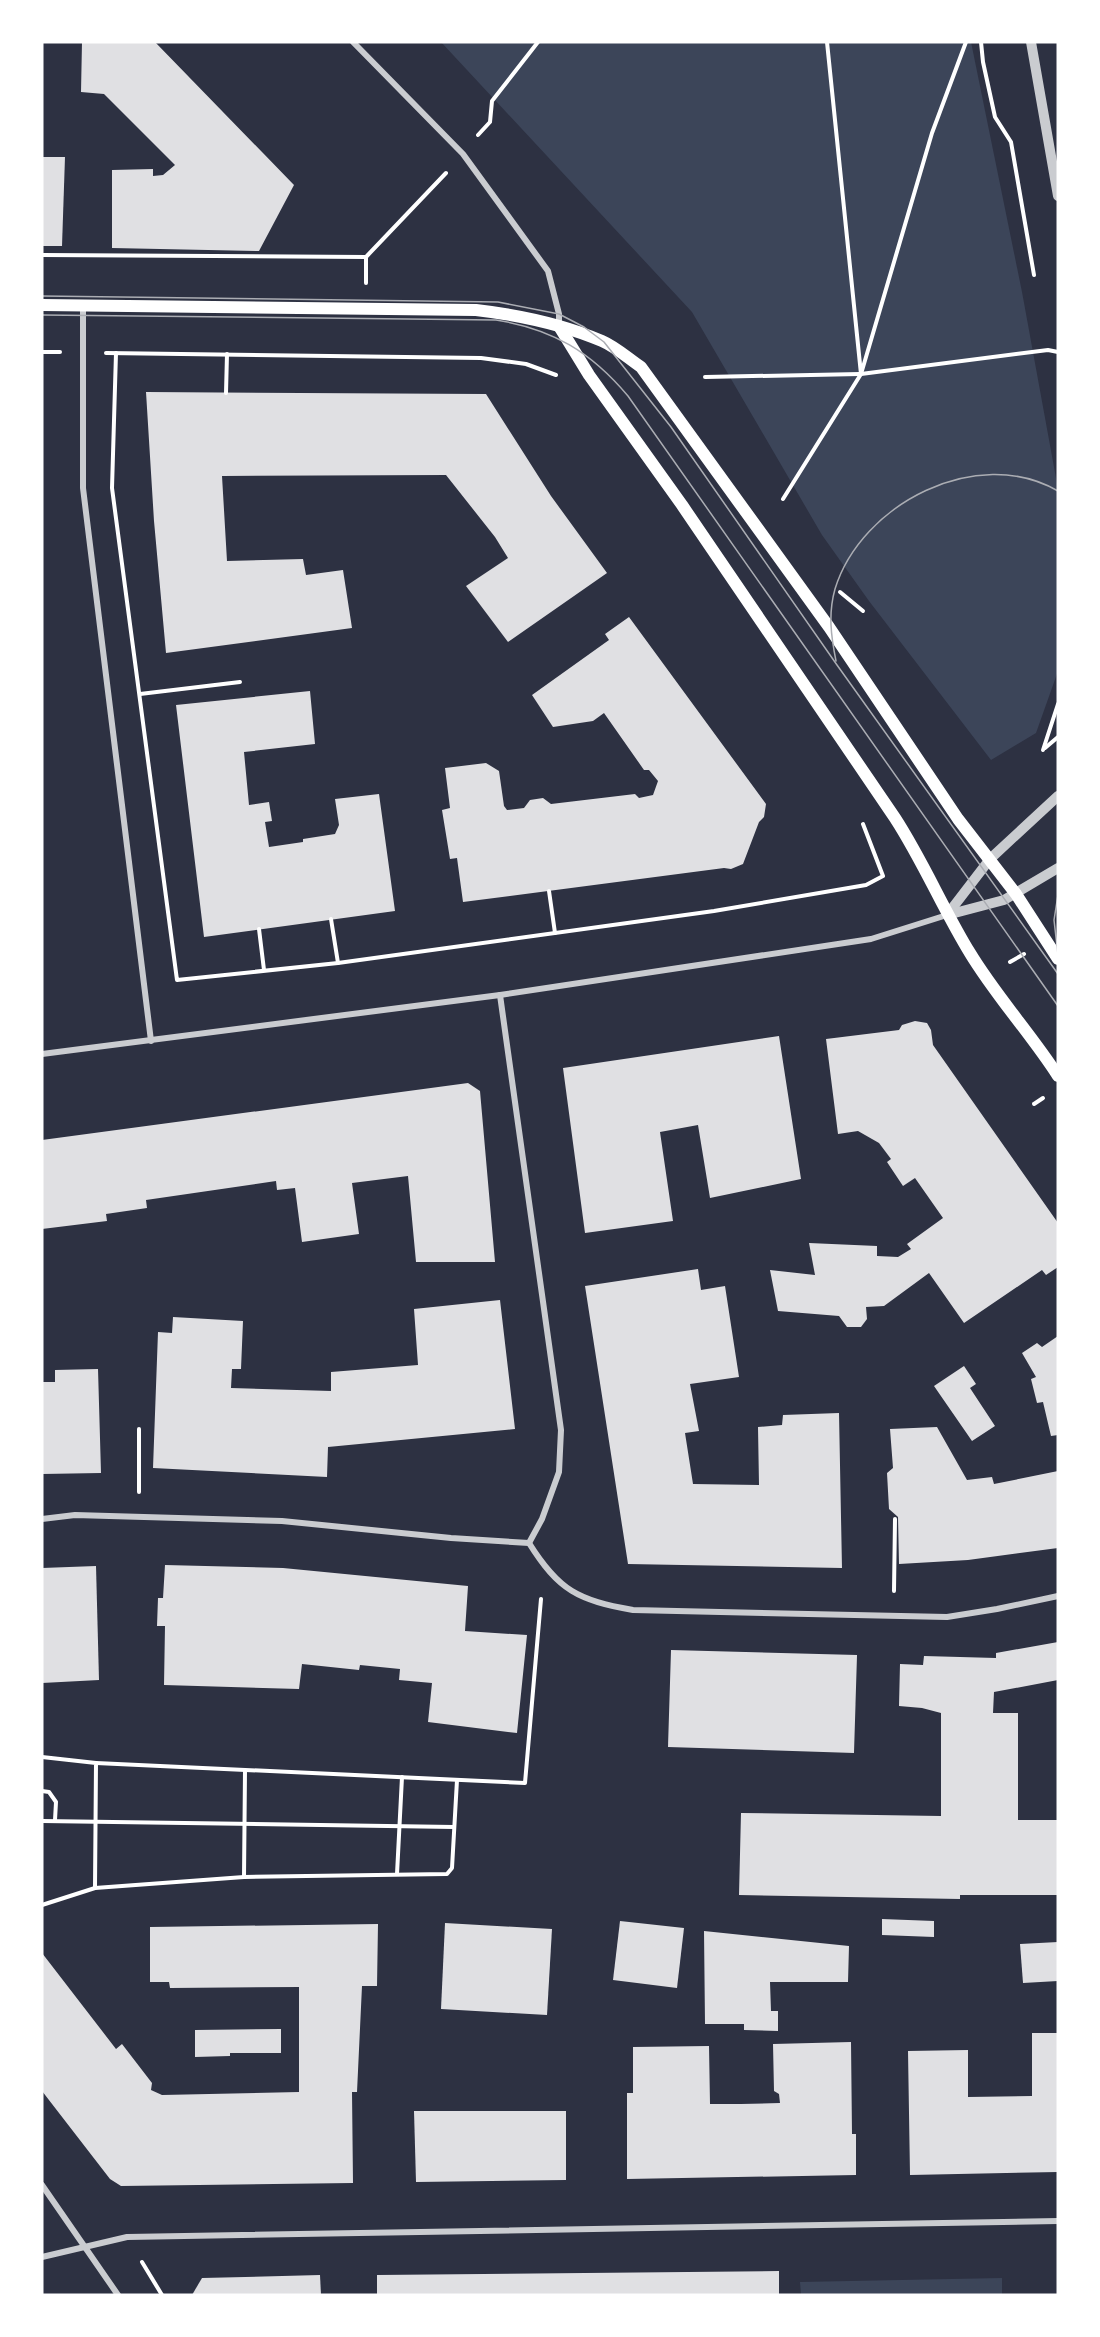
<svg xmlns="http://www.w3.org/2000/svg" width="1100" height="2337" font-family="'Roboto Condensed',sans-serif">
  <style>
    .green { fill: #3c4559 }
    .building { fill: #e0e0e3 }
    .lines { fill: none; stroke-linecap: round; stroke-linejoin: round }
    .path { stroke: #fff; stroke-width: 4 }
    .minor { stroke: #caccd0; stroke-width: 6 }
    .tertiary { stroke: #caccd0; stroke-width: 10 }
    .secondary { stroke: #fff; stroke-width: 12 }
    .tram { stroke: #abadb3; stroke-width: 1.5 }
  </style>
  <rect width="100%" height="100%" fill="#2d3142"/>
  <!-- green -->
  <g class="green">
    <polygon points="441,42 971,42 1022,292 1058,489 1058,671 1036,733 991,760 869,601 822,535 692,312"/>
    <polygon points="1002,2278 1002,2295 801,2295 800,2282"/>
  </g>
  <!-- building -->
  <g class="building">
    <polygon points="82,42 155,42 294,185 259,251 112,248 112,170 153,169 153,176 163,175 175,165 104,94 81,92"/>
    <polygon points="42,157 65,157 62,246 42,246"/>
    <polygon points="146,392 486,394 551,496 607,573 508,642 466,586 508,558 495,537 446,475 222,476 227,561 303,559 306,575 343,570 352,628 166,653 154,521"/>
    <polygon points="629,617 766,804 764,817 759,822 743,864 731,869 724,868 463,902 457,858 450,859 442,810 450,808 445,768 486,763 499,771 504,806 507,810 524,808 530,800 543,798 551,804 635,794 639,798 653,795 658,781 649,770 644,770 604,713 593,721 553,727 532,695 609,640 605,634"/>
    <polygon points="310,691 315,744 244,752 249,805 269,802 272,821 265,822 269,847 303,842 303,839 335,834 339,825 335,799 379,794 395,911 204,937 176,705"/>
    <polygon points="915,1021 927,1023 931,1030 933,1045 1058,1223 1058,1267 1046,1275 1042,1270 964,1323 929,1273 884,1306 866,1307 867,1319 861,1327 847,1327 839,1316 778,1311 770,1270 815,1275 809,1243 877,1246 877,1256 898,1257 911,1249 907,1244 943,1218 915,1178 903,1186 887,1162 891,1159 879,1143 858,1131 838,1134 826,1039 899,1030 902,1025"/>
    <polygon points="779,1036 801,1179 710,1198 698,1125 660,1132 673,1221 585,1233 563,1068"/>
    <polygon points="468,1083 480,1091 495,1262 416,1262 408,1176 352,1183 359,1234 302,1242 295,1188 277,1190 276,1181 146,1200 147,1208 106,1214 107,1221 42,1229 42,1140"/>
    <polygon points="698,1269 701,1290 725,1286 739,1377 690,1384 699,1431 685,1433 693,1484 759,1485 758,1427 782,1425 783,1415 839,1413 842,1568 628,1564 585,1286"/>
    <polygon points="500,1300 515,1429 328,1447 327,1477 153,1468 158,1332 172,1333 173,1317 243,1321 241,1369 232,1369 231,1388 331,1391 331,1372 418,1365 414,1309"/>
    <polygon points="1058,1336 1058,1435 1051,1436 1043,1402 1037,1403 1031,1379 1036,1377 1022,1353 1037,1343 1042,1347"/>
    <polygon points="964,1366 976,1384 970,1388 995,1426 972,1441 934,1386"/>
    <polygon points="98,1369 101,1473 42,1474 42,1382 55,1382 55,1370"/>
    <polygon points="937,1427 967,1480 992,1477 994,1484 1058,1471 1058,1548 968,1560 899,1564 898,1517 889,1509 887,1473 893,1468 890,1429"/>
    <polygon points="165,1565 283,1568 468,1586 465,1631 527,1635 517,1733 428,1722 432,1683 399,1680 400,1669 360,1665 359,1670 302,1664 299,1689 164,1685 165,1626 157,1626 158,1598 163,1598"/>
    <polygon points="96,1566 99,1680 42,1683 42,1568"/>
    <polygon points="1058,1642 1058,1680 994,1692 993,1713 1018,1713 1018,1820 1058,1820 1058,1895 960,1895 960,1899 739,1895 741,1813 941,1816 941,1713 922,1708 899,1706 900,1664 923,1665 924,1656 996,1658 996,1653"/>
    <polygon points="671,1650 857,1655 854,1753 668,1747"/>
    <polygon points="882,1919 934,1921 934,1937 882,1935"/>
    <polygon points="620,1921 684,1928 677,1988 613,1980"/>
    <polygon points="445,1923 552,1929 547,2015 441,2009"/>
    <polygon points="378,1924 377,1986 362,1986 357,2092 352,2092 353,2183 121,2186 110,2179 42,2091 42,1953 116,2049 122,2044 152,2083 151,2090 162,2095 299,2092 299,1987 170,1988 169,1982 150,1982 150,1927"/>
    <polygon points="704,1931 849,1946 848,1982 770,1982 771,2011 778,2011 778,2031 744,2030 744,2024 705,2024"/>
    <polygon points="1058,1942 1058,1981 1023,1983 1020,1944"/>
    <polygon points="281,2029 281,2053 230,2053 230,2056 195,2057 195,2030"/>
    <polygon points="1032,2033 1058,2033 1058,2172 910,2175 908,2051 968,2050 968,2097 1032,2096"/>
    <polygon points="851,2042 852,2134 856,2134 856,2175 627,2179 627,2093 633,2093 633,2047 709,2046 710,2104 741,2104 780,2103 779,2094 774,2091 773,2044"/>
    <polygon points="414,2111 566,2111 566,2180 416,2182"/>
    <polygon points="779,2271 779,2295 377,2295 377,2275"/>
    <polygon points="320,2275 321,2295 192,2295 202,2278"/>
  </g>
  <g class="lines">
    <!-- path -->
    <g class="path">
      <polyline points="827,42 861,374 1048,350 1058,352"/>
      <polyline points="981,42 983,62 995,117 1011,142 1034,275"/>
      <polyline points="478,135 490,122 492,101 538,42"/>
      <polyline points="42,255 366,257 446,173"/>
      <polyline points="366,283 366,257"/>
      <polyline points="42,352 60,352"/>
      <polyline points="106,353 481,358 526,364 556,375"/>
      <polyline points="116,353 112,488 177,980 338,963 714,911 866,885 883,876 863,824"/>
      <polyline points="705,377 860,374"/>
      <polyline points="226,393 227,354"/>
      <polyline points="783,499 861,374 932,133 966,42"/>
      <polyline points="840,592 863,611"/>
      <polyline points="140,694 240,682"/>
      <polyline points="1045,748 1058,737"/>
      <polyline points="1043,750 1058,704"/>
      <polyline points="549,891 555,933"/>
      <polyline points="331,919 338,963"/>
      <polyline points="259,929 264,970"/>
      <polyline points="1010,962 1024,954"/>
      <polyline points="1034,1104 1043,1098"/>
      <polyline points="139,1492 139,1429"/>
      <polyline points="894,1591 895,1519"/>
      <polyline points="42,1757 96,1763 95,1888 42,1905"/>
      <polyline points="96,1763 525,1783 541,1599"/>
      <polyline points="42,1791 49,1792 56,1802 55,1820"/>
      <polyline points="42,1821 454,1827"/>
      <polyline points="397,1874 402,1777"/>
      <polyline points="244,1877 245,1771"/>
      <polyline points="95,1888 244,1877 447,1874 452,1868 457,1780"/>
      <polyline points="142,2262 162,2295"/>
    </g>
    <!-- minor -->
    <g class="minor">
      <polyline points="353,42 463,154 548,271 559,314 559,326"/>
      <polyline points="83,306 83,488 151,1041"/>
      <polyline points="500,995 561,1430 559,1472 542,1519 529,1543"/>
      <polyline points="42,1054 500,995 871,939 947,915"/>
      <polyline points="42,1519 75,1515 282,1521 451,1538 529,1543"/>
      <path d="M 529,1543 C 559,1591 578,1600 633,1610 L 947,1617 L 997,1609 L 1058,1596"/>
      <polyline points="42,2185 118,2295"/>
      <polyline points="42,2257 127,2237 1058,2221"/>
    </g>
    <!-- tertiary -->
    <g class="tertiary">
      <polyline points="1031,42 1058,196"/>
      <polyline points="947,915 990,859 1058,796"/>
      <polyline points="947,915 1004,900 1058,868"/>
    </g>
    <!-- secondary -->
    <g class="secondary">
      <path d="M 42,305 L 476,310 C 519,315 562,324 602,341 C 616,347 629,359 641,367 L 829,627 L 958,819 L 1016,894 L 1058,959"/>
      <path d="M 559,326 L 589,375 L 682,505 L 895,818 C 923,861 943,909 970,953 C 996,996 1031,1034 1058,1076"/>
    </g>
    <!-- tram -->
    <g class="tram">
      <polyline points="42,296 498,302 559,314 584,327 604,342 671,427 837,665 1058,974"/>
      <path d="M 42,315 L 496,320 C 553,329 591,352 628,396 L 1058,1006"/>
      <path d="M 836,661 C 831,636 828,614 835,589 C 861,504 977,444 1058,491"/>
      <polyline points="1058,895 1054,920 1058,955"/>
    </g>
  </g>
  <!-- border -->
  <rect width="1100" height="2337" fill="none" stroke="#ffffff" stroke-width="87"/>
</svg>
